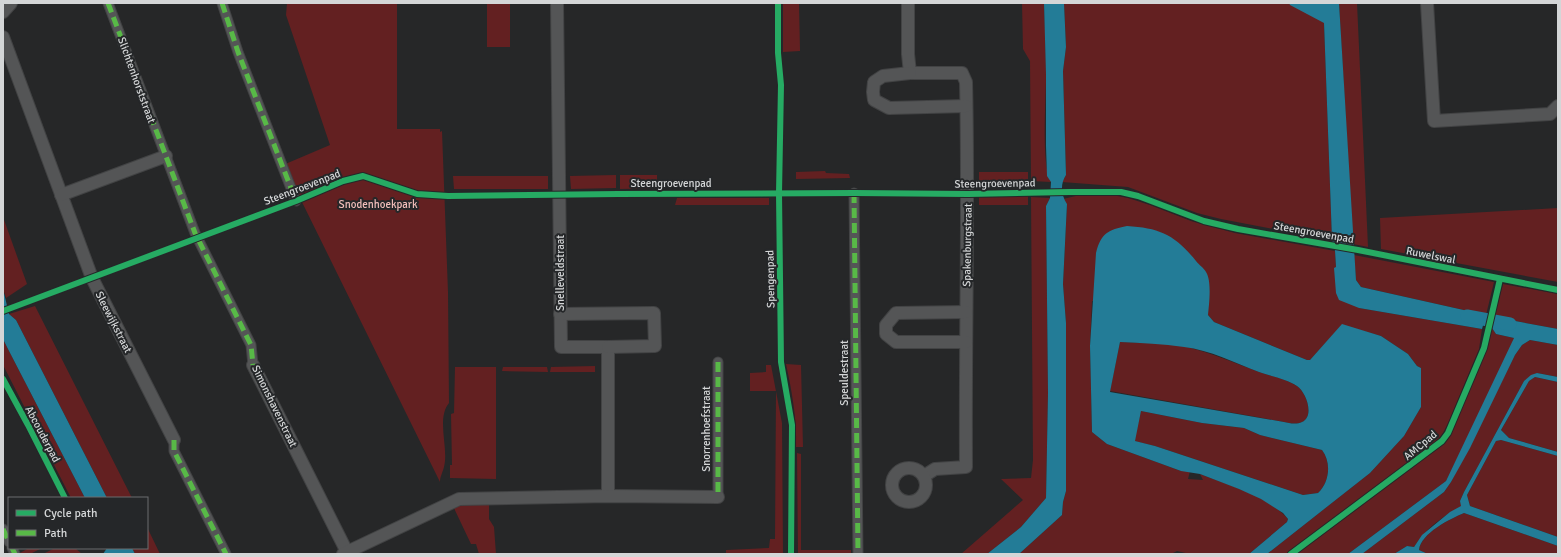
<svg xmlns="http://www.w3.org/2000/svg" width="1561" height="557" font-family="Signika,sans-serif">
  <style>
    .green { fill: #632021 }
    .water { fill: #237c97; fill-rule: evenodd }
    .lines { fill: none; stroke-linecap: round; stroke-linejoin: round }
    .canal { stroke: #237c97; stroke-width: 13 }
    .pedestrian-casing { stroke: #424344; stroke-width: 11 }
    .minor-casing { stroke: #424344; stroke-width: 14 }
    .pedestrian { stroke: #545556; stroke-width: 9 }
    .minor { stroke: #545556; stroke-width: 12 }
    .quiet { stroke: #58b947; stroke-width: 5; stroke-dasharray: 10 5; stroke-linecap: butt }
    .cycleway-casing { stroke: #252729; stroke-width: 8 }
    .cycleway { stroke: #26ab63; stroke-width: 6 }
    .labels { text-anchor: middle; stroke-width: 4; stroke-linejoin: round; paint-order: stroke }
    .street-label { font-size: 11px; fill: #d4d6d7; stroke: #252729 }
    .park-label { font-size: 11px; fill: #f2beba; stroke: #252729 }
  </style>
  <rect width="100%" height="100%" fill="#262728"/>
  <!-- green -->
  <g class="green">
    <path d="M 287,3 L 397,3 L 397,129 L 440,129 L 440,132 L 442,131 L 448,292 L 449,403 C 436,419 449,448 444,467 C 443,472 440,476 440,482 L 299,196 L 297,196 L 283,165 L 330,145 L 286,15 Z"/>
    <rect x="487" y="3" width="23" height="44"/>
    <polygon points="783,3 799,3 800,51 783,52"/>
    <path d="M 1022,3 L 1044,3 C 1045,27 1046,52 1046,76 C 1046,98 1041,166 1051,182 L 1031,181 L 1030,61 L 1023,49 Z"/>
    <polygon points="1064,3 1314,3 1324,23 1332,240 1221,219 1197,213 1128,187 1062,182 1066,175 1063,71 1066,47"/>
    <polygon points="1339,3 1357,3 1368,247 1353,244"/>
    <polygon points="825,171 826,173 849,174 850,178 796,179 796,172"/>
    <rect x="979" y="172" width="49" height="10"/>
    <polygon points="616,175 616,188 571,189 570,176"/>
    <polygon points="620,175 657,175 657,184 666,184 666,188 620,189"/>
    <polygon points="453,176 548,176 548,189 454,189"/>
    <rect x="979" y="195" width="49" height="10"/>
    <path d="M 1080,195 L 1112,195 L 1128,198 L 1150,205 L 1191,221 L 1235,233 L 1335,251 L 1336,267 L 1359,308 L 1482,329 L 1479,349 L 1449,421 L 1443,433 L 1436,442 L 1417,457 L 1286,554 L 1267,554 L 1370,473 L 1404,436 L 1421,407 L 1421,368 L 1417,366 L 1408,354 L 1381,336 L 1342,325 L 1310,360 L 1307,360 L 1214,322 L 1208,315 L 1092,301 L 1090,346 L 1092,432 L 1107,444 L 1181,471 L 1190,471 L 1188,479 L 1203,480 L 1200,474 C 1228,485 1268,496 1288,519 L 1287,522 L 1249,554 L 1190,554 L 1177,551 L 1171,554 L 1148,554 L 1149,553 L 1143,553 L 1141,554 L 1019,554 L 1062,515 L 1063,502 L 1066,491 L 1066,323 L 1063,284 L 1067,204 L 1063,199 Z"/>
    <polygon points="1031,197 1050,198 1046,206 1048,393 1046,498 1021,527 987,554 961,554 1023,500 1001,479 1031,478 1033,460"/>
    <polygon points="677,198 769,198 769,205 675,205"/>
    <polygon points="1558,208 1558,282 1381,249 1380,218"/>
    <polygon points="3,217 27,284 6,298 3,289"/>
    <polygon points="1354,255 1494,282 1486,315 1361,287 1356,280"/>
    <polygon points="1503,284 1558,294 1558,329 1494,317"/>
    <polygon points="35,306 132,498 107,498 16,320 9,314"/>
    <polygon points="1492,328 1496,334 1514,338 1511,355 1463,447 1446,481 1348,554 1296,554 1445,443 1465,400"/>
    <polygon points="3,339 9,351 85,498 71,498 3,365"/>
    <path d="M 1530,340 L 1558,345 L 1558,377 L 1537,373 L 1524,381 L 1464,492 L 1460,501 L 1462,506 C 1443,516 1425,529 1414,547 L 1407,546 L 1394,554 L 1362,554 L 1444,492 L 1451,482 L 1515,355 L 1522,345 Z"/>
    <path d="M 1120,342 C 1142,343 1166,342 1187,347 C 1212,353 1235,363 1259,372 C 1271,376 1286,379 1297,386 C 1306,392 1315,416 1302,422 C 1296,425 1289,423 1284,422 L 1110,391 Z"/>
    <path d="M 786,364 L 801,365 L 803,447 L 796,447 C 797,419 792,392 786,364 Z"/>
    <polygon points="766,365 771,365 782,423 783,554 726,554 726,550 769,548 770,539 775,539 776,391 750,391 750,373 766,372"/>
    <polygon points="595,366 595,372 550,372 551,367"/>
    <polygon points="455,367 496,367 496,479 450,478 450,465 452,465 451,414 454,413"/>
    <polygon points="503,367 547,367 548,372 502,371"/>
    <polygon points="1535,377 1558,382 1558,452 1509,438 1501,430 1529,381"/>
    <path d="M 1141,411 L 1202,423 L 1244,428 L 1260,435 L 1322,450 C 1332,463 1329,483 1318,493 L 1303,495 L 1155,446 L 1134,441 Z"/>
    <polygon points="1501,440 1558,456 1558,537 1470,506 1467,495 1496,441"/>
    <polygon points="797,453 801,454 801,550 851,550 851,554 798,554"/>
    <polygon points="452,504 489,504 489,519 494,527 496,554 479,554 476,544 471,544"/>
    <path d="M 1464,513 L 1558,546 L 1558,554 L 1428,554 L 1419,550 C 1421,533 1450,519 1464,513 Z"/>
    <polygon points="147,527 160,554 135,554 132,548 147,548"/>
    <polygon points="29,548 42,548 30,554 18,554"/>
    <polygon points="55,548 75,548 82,554 43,554"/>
  </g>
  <!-- water -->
  <g class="water">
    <path d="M 1044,3 L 1064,3 L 1066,47 L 1063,71 L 1066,175 C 1060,184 1061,195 1067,204 L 1063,284 L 1066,323 L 1066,491 L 1063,502 L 1062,515 L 1019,554 L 987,554 L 1021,527 L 1046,498 L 1048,393 L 1046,206 L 1050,198 L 1051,182 L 1047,176 L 1046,146 L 1046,75 Z"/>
    <polygon points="1289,3 1339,3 1356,280 1361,287 1486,315 1482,329 1359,308 1339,300 1336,293 1334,268 1336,267 1335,251 1332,240 1324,23 1290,5"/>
    <path d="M 1127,226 C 1160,228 1175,235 1196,261 C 1199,265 1204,268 1206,272 C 1212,281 1209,305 1208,315 L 1214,322 L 1307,360 L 1310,360 L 1342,324 L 1381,336 L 1408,354 L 1417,366 L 1421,368 L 1421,407 L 1404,436 L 1370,473 L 1267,554 L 1249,554 L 1287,522 L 1288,519 L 1283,513 L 1261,499 L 1239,489 L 1200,474 L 1181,471 L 1107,444 L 1092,432 L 1090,346 L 1096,253 C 1101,233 1108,230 1127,226 ZM 1120,342 C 1141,343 1163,344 1184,347 C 1210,350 1235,363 1259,372 C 1270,376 1287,379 1297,386 C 1306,392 1315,416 1302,422 C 1296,425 1289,423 1284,422 L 1110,392 ZM 1141,411 L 1202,423 L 1244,428 L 1260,435 L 1322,450 C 1332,463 1329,483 1318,493 L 1303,495 L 1155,446 L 1135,441 Z"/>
    <polygon points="3,289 9,314 16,320 107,498 85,498 9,351 3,339"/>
    <polygon points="1494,317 1558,329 1558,345 1530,340 1522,345 1515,355 1470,448 1451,482 1444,492 1362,554 1348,554 1446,481 1514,338 1496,334 1492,328"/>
    <path d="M 1537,373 L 1558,377 L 1558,382 L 1535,377 L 1529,381 L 1501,430 L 1509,438 L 1558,452 L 1558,456 L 1501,440 L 1496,441 L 1467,495 L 1470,506 L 1558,537 L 1558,546 L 1464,513 C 1450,519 1421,533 1419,550 L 1428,554 L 1412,554 L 1409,553 L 1407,554 L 1394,554 L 1407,546 L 1414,547 L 1422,535 L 1450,512 L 1461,506 L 1460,501 L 1464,492 L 1524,381 L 1531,375 Z"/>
    <polygon points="107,548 132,548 135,554 103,554"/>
  </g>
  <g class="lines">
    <!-- canal -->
    <polyline class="canal" points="1467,316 1510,324"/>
    <defs>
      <g id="pedestrian">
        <polyline points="108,3 195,233 251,345 253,365"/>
        <polyline points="222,3 238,52 296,201"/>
        <polyline points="854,193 858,554"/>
        <polyline points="718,362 718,497"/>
        <polyline points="174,440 174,451 226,554"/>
        <polyline points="3,529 9,542"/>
        <polyline points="12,548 15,554"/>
      </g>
      <g id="minor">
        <polyline points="557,3 561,347 608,347 608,496"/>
        <path d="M 908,3 L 908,54 L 910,73 L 962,73 L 966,82 C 969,210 965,338 966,467 L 935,469 L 924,476"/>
        <polyline points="1427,3 1434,121 1550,114 1558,106"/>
        <polyline points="3,12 11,3"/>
        <polyline points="3,37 92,278 174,440"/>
        <polyline points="910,73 883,76 874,82 873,92 874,100 889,108 966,106"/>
        <polyline points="61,195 166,156"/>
        <polyline points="966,312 896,313 886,325 886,334 896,342 966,342"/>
        <polyline points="560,314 654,313 655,346 608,347"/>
        <polyline points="253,365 347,552"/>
        <circle cx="909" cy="485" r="17"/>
        <polyline points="343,554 459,499 608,496 718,497"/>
      </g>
    </defs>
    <!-- pedestrian casing -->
    <use href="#pedestrian" class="pedestrian-casing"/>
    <!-- minor casing -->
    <use href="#minor" class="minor-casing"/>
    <!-- pedestrian -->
    <use href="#pedestrian" class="pedestrian"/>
    <!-- minor -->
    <use href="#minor" class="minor"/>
    <!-- quiet -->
    <g class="quiet">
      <polyline points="108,3 195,233 251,345 253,365"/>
      <polyline points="222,3 238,52 296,201"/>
      <polyline points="854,193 858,554"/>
      <polyline points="718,362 718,497"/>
      <polyline points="174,440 174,451 226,554"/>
      <polyline points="3,529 9,542"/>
      <polyline points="12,548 15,554"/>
    </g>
    <defs>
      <g id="cycleway">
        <polyline points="778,3 778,53 781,85 779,193 781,362 792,425 791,554"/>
        <polyline points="3,311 296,201 343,181 363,176 417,194 448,196 618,194 854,193 968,194 1069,192 1121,192 1138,196 1204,221 1238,229 1358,250 1558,290"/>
        <polyline points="3,379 28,425 65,498"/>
        <polyline points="1291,554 1442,441 1448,433 1484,348 1500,279"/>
      </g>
    </defs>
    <!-- cycleway casing -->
    <use href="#cycleway" class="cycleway-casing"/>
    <!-- cycleway -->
    <use href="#cycleway" class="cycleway"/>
  </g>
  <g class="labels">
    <!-- street labels -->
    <g class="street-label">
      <text transform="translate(137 80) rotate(70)" y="4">Slichtenhorststraat</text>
      <text x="671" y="187">Steengroevenpad</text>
      <text transform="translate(995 183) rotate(-1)" y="4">Steengroevenpad</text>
      <text transform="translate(302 187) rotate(-21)" y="4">Steengroevenpad</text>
      <text transform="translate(1314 232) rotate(10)" y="4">Steengroevenpad</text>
      <text transform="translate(967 245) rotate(-89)" y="4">Spakenburgstraat</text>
      <text transform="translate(1431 255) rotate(11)" y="4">Ruwelswal</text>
      <text transform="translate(560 273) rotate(-90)" y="4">Snelleveldstraat</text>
      <text transform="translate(770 279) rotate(-91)" y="4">Spengenpad</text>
      <text transform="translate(114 322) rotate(63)" y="4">Sleewijkstraat</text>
      <text transform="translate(844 373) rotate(-90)" y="4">Speuldestraat</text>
      <text transform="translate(275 406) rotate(64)" y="4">Simonshavenstraat</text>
      <text transform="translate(706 429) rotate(-90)" y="4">Snorrenhoefstraat</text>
      <text transform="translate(43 434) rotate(62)" y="4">Abcouderpad</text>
      <text transform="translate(1420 445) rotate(-40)" y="4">AMCpad</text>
    </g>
    <!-- park labels -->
    <g class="park-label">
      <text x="378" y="208">Snodenhoekpark</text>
    </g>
  </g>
  <!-- border -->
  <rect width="1561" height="557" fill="none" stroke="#d4d6d7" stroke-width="8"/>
  <!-- legend -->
  <rect x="8" y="497" width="140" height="52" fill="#252729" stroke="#6b6d6f"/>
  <rect x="16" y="510" width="20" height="6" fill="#26ab63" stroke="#6b6d6f"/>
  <text x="44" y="517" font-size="12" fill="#d4d6d7">Cycle path</text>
  <rect x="16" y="530" width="20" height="6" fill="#58b947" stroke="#6b6d6f"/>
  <text x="44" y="537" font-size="12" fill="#d4d6d7">Path</text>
</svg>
